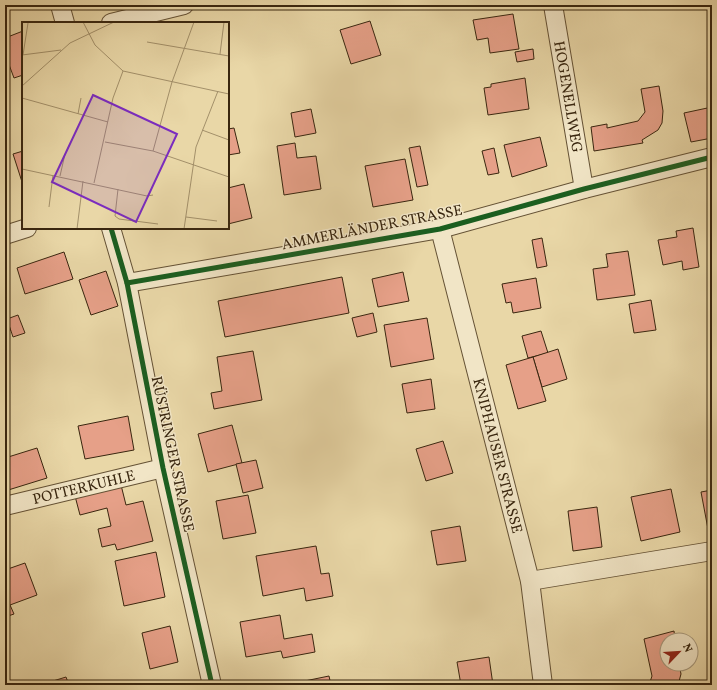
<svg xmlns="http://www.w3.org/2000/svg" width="717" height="690" font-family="Vollkorn,serif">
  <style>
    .building { fill: #e6a088; stroke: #39260f }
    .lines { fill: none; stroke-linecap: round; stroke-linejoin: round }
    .minor-casing { stroke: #655235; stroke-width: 20 }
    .minor { stroke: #f1e5c6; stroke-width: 18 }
    .cycleway-casing { stroke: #f1e5c6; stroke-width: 8 }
    .cycleway { stroke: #1b5e20; stroke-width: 5 }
    .labels { text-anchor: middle; stroke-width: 3; stroke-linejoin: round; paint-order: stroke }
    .street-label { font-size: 15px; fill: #39260f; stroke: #f1e5c6 }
    .inset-road { fill: none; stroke: #a3906a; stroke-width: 1 }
    .view { fill: #7b2cbf; fill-opacity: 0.15; stroke: #7b2cbf; stroke-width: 2 }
    .inset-edge { fill: none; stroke: #39260f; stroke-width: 2 }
  </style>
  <rect width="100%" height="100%" fill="#e9d7a7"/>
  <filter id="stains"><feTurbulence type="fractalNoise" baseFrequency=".005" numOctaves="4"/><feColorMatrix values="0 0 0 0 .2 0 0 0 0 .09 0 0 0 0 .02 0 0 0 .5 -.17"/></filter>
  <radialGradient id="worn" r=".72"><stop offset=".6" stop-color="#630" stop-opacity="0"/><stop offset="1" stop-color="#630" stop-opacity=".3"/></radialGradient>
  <!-- building -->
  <g class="building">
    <polygon points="513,14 519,49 490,53 488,38 477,40 473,20"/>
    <polygon points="370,21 381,55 351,64 340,30"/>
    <polygon points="23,31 23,75 14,78 5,54 5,38"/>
    <polygon points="533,49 534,59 517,62 515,52"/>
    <polygon points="525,78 529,109 488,115 484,88 491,87 491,84"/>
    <polygon points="659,86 663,111 662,123 658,130 642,140 643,143 594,151 591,127 607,124 607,128 638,121 645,112 641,89"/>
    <polygon points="712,107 712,138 691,142 684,113"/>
    <polygon points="311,109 316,133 295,137 291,113"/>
    <polygon points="234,128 240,153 228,155 228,129"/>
    <polygon points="540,137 547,166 512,177 504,145"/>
    <polygon points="295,143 297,158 316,156 321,189 284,195 277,146"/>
    <polygon points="420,146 428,185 417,187 409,148"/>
    <polygon points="494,148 499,173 488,175 482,151"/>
    <polygon points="23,151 23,185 13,154"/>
    <polygon points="405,159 413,200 373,207 365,166"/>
    <polygon points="244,184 252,218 228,224 228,188"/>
    <polygon points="693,228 699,267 683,270 682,261 663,265 658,240 677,237 676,231"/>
    <polygon points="542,238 547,266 537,268 532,240"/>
    <polygon points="628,251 635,295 597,300 593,269 608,267 606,254"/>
    <polygon points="64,252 73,279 25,294 17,268"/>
    <polygon points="106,271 118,306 91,315 79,280"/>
    <polygon points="403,272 409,301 378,307 372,279"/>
    <polygon points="342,277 349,313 225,337 218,301"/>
    <polygon points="536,278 541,308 513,313 511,302 506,303 502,284"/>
    <polygon points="651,300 656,330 634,333 629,304"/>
    <polygon points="373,313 377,332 357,337 352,318"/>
    <polygon points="5,314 11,330 5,332"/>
    <polygon points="18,315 25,333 13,337 7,319"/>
    <polygon points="427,318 434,359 391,367 384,325"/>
    <polygon points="541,331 548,353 528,358 522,336"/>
    <polygon points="558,349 567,379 542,387 533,357"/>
    <polygon points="253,351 262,400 214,409 211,393 222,391 217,357"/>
    <polygon points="533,357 546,401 518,409 506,365"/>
    <polygon points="431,379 435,409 407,413 402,384"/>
    <polygon points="128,416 134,450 85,459 78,426"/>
    <polygon points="232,425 242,463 208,472 198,434"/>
    <polygon points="443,441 453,473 426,481 416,449"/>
    <polygon points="37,448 47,478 5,491 5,458"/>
    <polygon points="256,460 263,488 243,493 236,464"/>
    <polygon points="121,485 126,505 143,501 153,541 117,550 115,544 102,547 98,529 111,526 107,508 80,515 75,496"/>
    <polygon points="671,489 680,532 641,541 631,497"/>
    <polygon points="712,490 712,528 708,529 701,492"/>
    <polygon points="248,495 256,533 223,539 216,501"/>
    <polygon points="597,507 602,547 573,551 568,511"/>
    <polygon points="460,526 466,561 437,565 431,531"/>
    <polygon points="316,546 321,574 329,573 333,596 306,601 304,588 263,596 256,556"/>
    <polygon points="156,552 165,597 124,606 115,561"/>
    <polygon points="25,563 37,595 10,605 14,614 5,617 5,570"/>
    <polygon points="280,615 284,639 312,634 315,652 283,658 281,651 246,657 240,622"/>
    <polygon points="170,626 178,662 150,669 142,633"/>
    <polygon points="674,631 675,640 667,640 667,664 679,664 681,674 678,685 649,685 652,676 644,639"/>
    <polygon points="489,657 493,685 461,685 457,662"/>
    <polygon points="329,676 331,685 295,685 295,683"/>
    <polygon points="66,677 69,685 40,685"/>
  </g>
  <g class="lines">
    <defs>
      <g id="minor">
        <polyline points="60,5 65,23"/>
        <path id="s1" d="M 553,5 L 584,189"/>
        <polyline points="111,23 184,5"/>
        <polyline points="111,228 127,283 163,468 212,685"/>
        <path id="s2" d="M 440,229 L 530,581 L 543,685"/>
        <polyline points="5,235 27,228"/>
        <polyline points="127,283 440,229 584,189 712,157"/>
        <path id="s3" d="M 5,506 L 163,468"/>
        <polyline points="530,581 712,551"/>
      </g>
    </defs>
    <!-- minor casing -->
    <use href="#minor" class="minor-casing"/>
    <!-- minor -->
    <use href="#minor" class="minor"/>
    <defs>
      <g id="cycleway">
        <polyline points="111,228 127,283 163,468 212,685"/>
        <polyline points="127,283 440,229 584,189 712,157"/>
      </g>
    </defs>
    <!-- cycleway casing -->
    <use href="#cycleway" class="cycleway-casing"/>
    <!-- cycleway -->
    <use href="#cycleway" class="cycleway"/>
  </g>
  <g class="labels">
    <!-- street labels -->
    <g class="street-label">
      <text dy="5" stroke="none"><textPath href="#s1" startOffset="93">HOGENELLWEG</textPath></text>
      <text transform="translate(372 227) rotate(-11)" y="5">AMMERLÄNDER STRASSE</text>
      <text transform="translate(173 454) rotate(78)" y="5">RÜSTRINGER STRASSE</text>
      <text dy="5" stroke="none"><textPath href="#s2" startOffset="234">KNIPHAUSER STRASSE</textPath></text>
      <text dy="5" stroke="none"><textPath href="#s3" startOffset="81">POTTERKUHLE</textPath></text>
    </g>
  </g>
  <!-- overview -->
  <g transform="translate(22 22)">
    <rect width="207" height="207" fill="#e9d7a7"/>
    <path class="inset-road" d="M 61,0 L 73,23 L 101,49 L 207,72M 125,20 L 207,34M 198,32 L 202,0M 0,33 L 39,28M 1,33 L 6,1M 0,64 L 48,21 L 92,0M 0,76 L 86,100M 56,92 L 59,76M 180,108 L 207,118M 83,120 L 131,129 L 207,155M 131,129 L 150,60 L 172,0M 0,147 L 125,174 L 131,173M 38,154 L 43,132M 72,161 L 91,76 L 101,49M 96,167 L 93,194 L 97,197 L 136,202M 27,185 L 31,153M 164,195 L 195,199M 16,207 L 55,207M 55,207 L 61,159M 162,207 L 174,125 L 196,69"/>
    <path class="view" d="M 71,73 L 155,112 L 114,200 L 30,160 Z"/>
    <rect width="207" height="207" class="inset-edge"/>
  </g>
  <!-- margin -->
  <rect width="717" height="690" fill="none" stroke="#e9d7a7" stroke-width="20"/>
  <rect x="6" y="6" width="705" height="678" fill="none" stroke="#39260f" stroke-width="2"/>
  <rect x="10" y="10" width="697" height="670" fill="none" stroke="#39260f"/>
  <!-- north arrow -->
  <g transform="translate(679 652) rotate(65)"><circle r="19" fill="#f1e5c6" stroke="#a7997d"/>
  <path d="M0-3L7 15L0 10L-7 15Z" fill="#8f2418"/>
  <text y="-6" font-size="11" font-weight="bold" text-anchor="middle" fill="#39260f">N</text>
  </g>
  <rect width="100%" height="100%" filter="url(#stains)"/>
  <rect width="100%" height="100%" fill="url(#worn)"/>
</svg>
